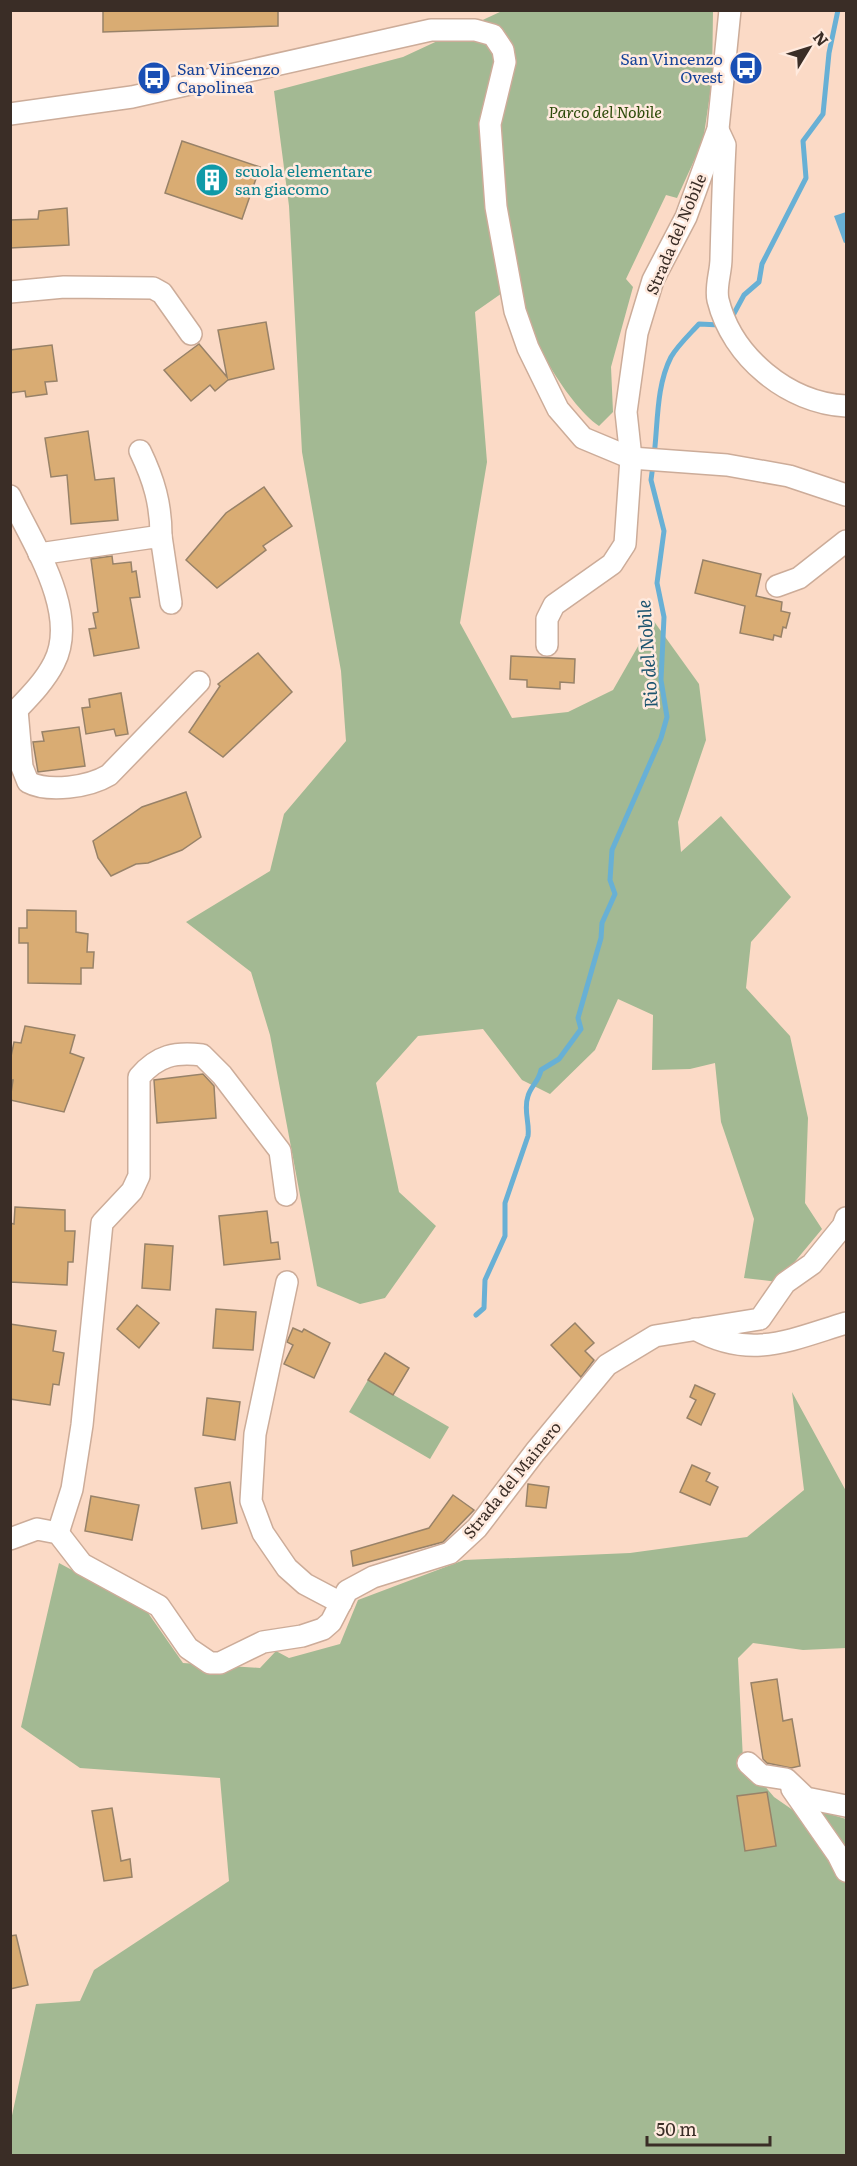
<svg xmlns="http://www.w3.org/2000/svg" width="857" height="2166" font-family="Literata,serif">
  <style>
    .green { fill: #a3b993 }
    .water { fill: #68b0d5 }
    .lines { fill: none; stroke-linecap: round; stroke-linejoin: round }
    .stream { stroke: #68b0d5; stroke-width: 5 }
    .building { fill: #d9ac73; stroke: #988268; stroke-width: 1.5 }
    .minor-casing { stroke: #ccac99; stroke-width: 24 }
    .minor { stroke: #fff; stroke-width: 21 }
    .labels { text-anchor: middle; stroke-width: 5; stroke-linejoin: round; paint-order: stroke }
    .transit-label { font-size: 16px; fill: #164399; stroke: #ffeade; text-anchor: end }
    .park-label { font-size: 16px; font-style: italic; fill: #2d4b0a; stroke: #ffeade }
    .culture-label { font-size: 16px; fill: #0d838f; stroke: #ffeade; text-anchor: start }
    .street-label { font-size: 16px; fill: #3a2d26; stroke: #ffeade }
    .water-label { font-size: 18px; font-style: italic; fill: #1c546f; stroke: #ffeade }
  </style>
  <rect width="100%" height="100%" fill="#fbdac6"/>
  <!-- green -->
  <g class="green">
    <path d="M 502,11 L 713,11 L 712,81 L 703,141 L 677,198 L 666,195 L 626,279 L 633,287 L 611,367 L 613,412 L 599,426 C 565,402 523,326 515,284 L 475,312 L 487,462 L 460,623 L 512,718 L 568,712 L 613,690 L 653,620 L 699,684 L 706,740 L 678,822 L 681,852 L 721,816 L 791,897 L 751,942 L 746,988 L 790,1036 L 808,1118 L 805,1203 L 822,1229 L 778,1282 L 744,1278 L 754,1219 L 721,1122 L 715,1063 L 690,1069 L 652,1070 L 653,1015 L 618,999 L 595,1050 L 550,1094 L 522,1080 L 483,1029 L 418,1036 L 376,1083 L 399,1192 L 436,1226 L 385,1298 L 360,1304 L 317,1286 L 270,1035 L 251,972 L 186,922 L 270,871 L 284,814 L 346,741 L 341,671 L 302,452 L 289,206 L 274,91 L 403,57 Z"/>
    <polygon points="368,1380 449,1427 430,1459 349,1412"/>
    <polygon points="792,1392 846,1491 846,1648 803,1650 753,1643 738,1658 743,1760 774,1797 800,1815 833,1857 846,1884 846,2155 11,2156 11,2120 36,2004 80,2001 94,1970 229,1881 220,1778 80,1768 21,1727 59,1563 146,1610 183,1663 260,1668 276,1651 289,1658 340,1644 358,1600 464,1560 630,1553 747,1537 804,1490"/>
    <polygon points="810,1808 846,1819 846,1859"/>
  </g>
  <!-- water -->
  <polygon class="water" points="846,212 846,242 844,243 834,216"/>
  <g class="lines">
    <!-- stream -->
    <g class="stream">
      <polyline points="731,319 744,295 759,282 762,264 806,178 803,141 823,114 829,53 838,10"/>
      <path d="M 654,456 C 658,424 656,386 671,357 C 678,345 690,334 699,324 L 720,325"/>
      <path d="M 476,1315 L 484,1308 L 485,1280 L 505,1236 L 505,1203 L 528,1136 C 530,1123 523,1110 528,1096 C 531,1086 539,1081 541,1070 L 559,1059 L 581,1029 L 578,1018 L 601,938 L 602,923 L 615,894 L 610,880 L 612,850 L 661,738 L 667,717 L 661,680 L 664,617 L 657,583 L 664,531 L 651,480 L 653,465"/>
    </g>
  </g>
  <!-- building -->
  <g class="building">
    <polygon points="103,10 278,10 278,26 103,32"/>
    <polygon points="182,141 260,167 242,219 165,193"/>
    <polygon points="67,208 69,245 10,248 10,220 38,219 39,211"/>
    <polygon points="266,322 274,369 228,380 215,391 210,385 191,401 164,370 199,344 227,377 218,330"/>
    <polygon points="52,345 57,381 45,382 47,394 26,397 25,391 10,393 10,350"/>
    <polygon points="88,431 95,480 114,478 118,520 71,524 67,475 51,477 45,438"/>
    <polygon points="264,487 292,526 263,546 266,550 217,588 186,560 226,513"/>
    <polygon points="112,556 113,564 131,562 132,572 136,571 140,597 130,598 139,648 94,656 89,629 96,628 93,613 98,612 91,559"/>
    <polygon points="703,560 761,574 756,596 782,602 781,611 790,613 786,628 783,627 781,637 774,635 773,640 740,633 745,606 695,593"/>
    <polygon points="258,653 292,692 223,757 189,732 220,686 218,684"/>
    <polygon points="511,656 575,659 574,683 560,682 560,689 527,687 527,680 510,679"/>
    <polygon points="121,693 128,734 116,736 114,729 86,734 82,708 90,707 89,699"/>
    <polygon points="79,727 85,766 38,772 33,742 44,741 42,732"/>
    <polygon points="186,792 201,837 182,850 148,863 136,864 111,876 98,858 93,841 142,807"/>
    <polygon points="27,910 76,911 76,932 88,934 87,952 94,952 93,968 81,968 81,984 28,983 28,943 19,943 19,928 27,928"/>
    <polygon points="25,1026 75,1035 70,1053 84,1058 64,1112 10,1100 13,1080 10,1080 10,1061 14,1042 21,1043"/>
    <polygon points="203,1074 214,1086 216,1118 157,1123 154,1080"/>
    <polygon points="15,1207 65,1210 65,1231 75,1231 73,1262 68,1262 67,1285 10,1282 10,1223 14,1224"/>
    <polygon points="267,1211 271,1243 278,1242 280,1259 224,1265 219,1216"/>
    <polygon points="145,1244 173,1246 170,1290 142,1288"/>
    <polygon points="137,1305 159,1323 139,1348 117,1329"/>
    <polygon points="216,1309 256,1312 253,1350 213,1348"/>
    <polygon points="575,1323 594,1343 585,1351 594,1360 581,1377 551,1345"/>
    <polygon points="10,1324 56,1331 53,1351 64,1353 59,1385 53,1384 50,1405 10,1399"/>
    <polygon points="293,1328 302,1332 304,1329 330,1343 314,1378 284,1364 293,1345 287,1342"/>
    <polygon points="385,1353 409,1368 393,1395 368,1380"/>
    <polygon points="695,1385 715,1394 701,1425 687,1418 696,1400 690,1397"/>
    <polygon points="207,1398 240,1402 235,1440 203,1435"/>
    <polygon points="692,1465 710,1473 706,1481 718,1487 710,1505 680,1492"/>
    <polygon points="230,1482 237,1523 202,1529 195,1488"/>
    <polygon points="528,1484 549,1487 546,1508 526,1506"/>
    <polygon points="453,1495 474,1510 443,1542 353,1566 351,1551 429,1528"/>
    <polygon points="91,1496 139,1505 132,1540 85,1531"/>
    <polygon points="777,1679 783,1721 792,1719 800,1766 791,1768 767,1763 763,1759 751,1683"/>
    <polygon points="767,1792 776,1846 745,1851 737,1796"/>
    <polygon points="112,1808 121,1861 130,1859 132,1877 104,1881 92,1811"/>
    <polygon points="16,1935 28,1985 10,1989 10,1936"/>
  </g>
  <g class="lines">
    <defs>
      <g id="minor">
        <polyline points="10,114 132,97 431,30 475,30 493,35 503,50 505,62 490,124 496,207 515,311 528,348 558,409 583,438 631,458 727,465 789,476 846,495"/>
        <path d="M 718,130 L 725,145 C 723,183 722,221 721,259 C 721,272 715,287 718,300 C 732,357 788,403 846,406"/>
        <polyline points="10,292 64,287 153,288 162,293 191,334"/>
        <path d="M 140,451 C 154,480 161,504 161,536"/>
        <path d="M 10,496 C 32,542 80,613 54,663 C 44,683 26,700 10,717"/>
        <polyline points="39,554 161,536 171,603"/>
        <polyline points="777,586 799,578 846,541"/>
        <polyline points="547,645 547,619 554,605 612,564 625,544 631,458 626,412 637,333 653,280 686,217 718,129 730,10"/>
        <path d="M 17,710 L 22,767 L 28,782 C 49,793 89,787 109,775 L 199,682"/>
        <polyline points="287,1282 255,1434 251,1501 263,1533 287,1568 305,1584 341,1603"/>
        <path d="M 695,1329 C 751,1360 790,1340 846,1323"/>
        <path d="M 58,1533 L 72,1489 L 82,1425 L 102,1223 L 132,1191 L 139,1176 L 139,1077 C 158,1055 175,1052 202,1055 L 222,1075 L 280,1151 L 286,1195"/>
        <polyline points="10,1539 37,1529 58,1533 82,1564 159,1606 188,1648 210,1663 220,1663 263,1642 302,1636 323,1629 331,1622 347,1591 373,1577 450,1553 477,1528 535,1452 607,1365 655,1336 760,1319 785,1283 812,1264 843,1226 846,1218"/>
        <polyline points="748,1763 761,1775 786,1779 806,1798 846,1806"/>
        <polyline points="792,1789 838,1855 846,1871"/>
      </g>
    </defs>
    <!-- minor casing -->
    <use href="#minor" class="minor-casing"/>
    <!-- minor -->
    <use href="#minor" class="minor"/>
  </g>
  <!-- icons -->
  <defs>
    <symbol id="bus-disc" viewBox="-11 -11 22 22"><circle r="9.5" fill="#1a4fb4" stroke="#ffeade"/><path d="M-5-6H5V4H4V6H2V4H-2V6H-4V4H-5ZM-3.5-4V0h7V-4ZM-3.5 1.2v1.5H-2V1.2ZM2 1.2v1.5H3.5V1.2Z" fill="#fff"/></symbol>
    <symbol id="building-disc" viewBox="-11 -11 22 22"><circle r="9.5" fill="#0f9aa8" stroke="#ffeade"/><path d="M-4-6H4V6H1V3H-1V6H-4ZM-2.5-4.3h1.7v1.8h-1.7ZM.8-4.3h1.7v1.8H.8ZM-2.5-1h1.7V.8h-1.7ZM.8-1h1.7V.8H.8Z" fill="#fff"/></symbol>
  </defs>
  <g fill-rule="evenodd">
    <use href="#bus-disc" x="727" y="49" width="38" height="38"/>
    <use href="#bus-disc" x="135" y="59" width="38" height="38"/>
    <use href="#building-disc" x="193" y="161" width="38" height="38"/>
  </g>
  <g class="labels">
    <!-- transit labels -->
    <g class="transit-label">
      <text x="723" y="65">San Vincenzo<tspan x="723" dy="18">Ovest</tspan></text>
      <text x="177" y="75" text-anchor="start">San Vincenzo<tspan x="177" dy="18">Capolinea</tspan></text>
    </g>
    <!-- park labels -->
    <g class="park-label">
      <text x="605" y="118">Parco del Nobile</text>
    </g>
    <!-- culture labels -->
    <g class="culture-label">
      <text x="235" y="177">scuola elementare<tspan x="235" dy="18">san giacomo</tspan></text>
    </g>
    <!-- street labels -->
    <g class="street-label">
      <text transform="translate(676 234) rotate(-67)" y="6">Strada del Nobile</text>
      <text transform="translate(512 1480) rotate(-51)" y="6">Strada del Mainero</text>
    </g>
    <!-- water labels -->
    <g class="water-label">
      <text transform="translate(648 654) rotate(-94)" y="6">Rio del Nobile</text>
    </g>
  </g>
  <!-- border -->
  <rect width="857" height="2166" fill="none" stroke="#3a2d26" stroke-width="24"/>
  <!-- north arrow -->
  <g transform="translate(809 48) rotate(52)" stroke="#ffeade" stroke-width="4.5" paint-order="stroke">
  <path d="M0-4.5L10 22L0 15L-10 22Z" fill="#3a2d26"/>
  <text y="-9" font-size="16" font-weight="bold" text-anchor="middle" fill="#3a2d26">N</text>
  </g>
  <!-- scale -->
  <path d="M647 2136v9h123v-9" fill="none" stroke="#3a2d26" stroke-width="3"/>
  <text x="656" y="2136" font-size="18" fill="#3a2d26" stroke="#ffeade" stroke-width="4.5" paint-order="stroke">50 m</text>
</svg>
